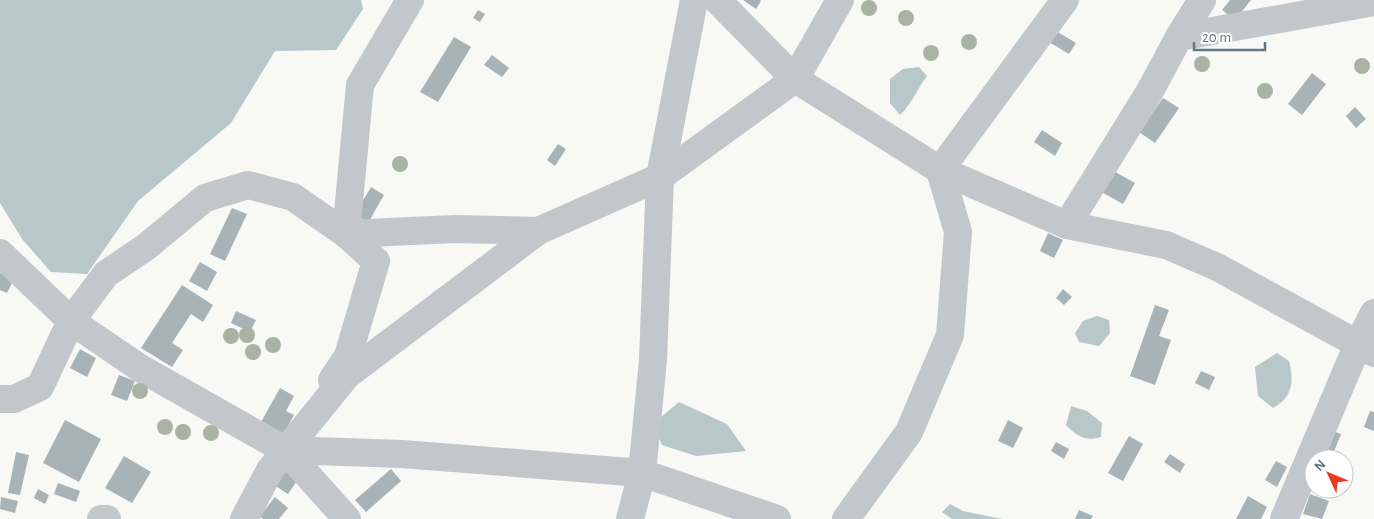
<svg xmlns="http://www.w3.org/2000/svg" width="1374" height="519" font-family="'Alegreya Sans',sans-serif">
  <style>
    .water { fill: #b7c7ca }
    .building { fill: #a7b3b7 }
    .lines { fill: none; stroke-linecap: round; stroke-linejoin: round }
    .minor { stroke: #c1c7ca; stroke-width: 28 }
    .tree { fill: #a9b3a4 }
  </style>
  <rect width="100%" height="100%" fill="#f8f8f5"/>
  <!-- water -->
  <g class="water">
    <polygon points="0,0 361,0 363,9 336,50 275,51 231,123 138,201 87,274 51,272 22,239 0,203"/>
    <path d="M 919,67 L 927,76 C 917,89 912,104 900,115 L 890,103 L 890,79 L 903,69 Z"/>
    <polygon points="1097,316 1109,320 1110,333 1099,346 1079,342 1075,333 1083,321"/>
    <path d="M 1277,353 L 1289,361 C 1294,381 1293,397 1273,408 L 1258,396 L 1255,367 Z"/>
    <polygon points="679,402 727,424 746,451 696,456 662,445 653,424"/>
    <path d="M 1071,406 L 1087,411 L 1102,423 L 1101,437 C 1085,442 1077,436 1066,425 Z"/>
    <polygon points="950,504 963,511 1002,519 952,519 942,512"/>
  </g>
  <!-- building -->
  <g class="building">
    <polygon points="743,0 760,0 761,1 756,9"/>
    <polygon points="1230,0 1251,0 1235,20 1222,10"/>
    <polygon points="478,10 485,14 480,22 473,18"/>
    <polygon points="1051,28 1076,43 1069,54 1044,39"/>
    <polygon points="454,37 471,47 438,102 420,92"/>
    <polygon points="492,55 509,68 502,77 484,65"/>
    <polygon points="1312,73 1326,84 1302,115 1288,104"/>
    <polygon points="1163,98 1179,108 1155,143 1139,132"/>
    <polygon points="1355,107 1366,119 1356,128 1346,116"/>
    <polygon points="1042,130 1062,143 1055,156 1034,142"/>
    <polygon points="558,144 566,149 555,166 547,160"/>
    <polygon points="1110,169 1135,183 1123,204 1098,190"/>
    <polygon points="371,187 384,195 368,223 355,214"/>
    <polygon points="232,208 247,214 225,261 210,254"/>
    <polygon points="1048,233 1063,240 1054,258 1040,251"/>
    <polygon points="200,262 217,272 207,291 189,281"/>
    <polygon points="0,273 14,279 7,293 0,290"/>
    <polygon points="182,285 213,305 203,322 191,314 172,343 183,350 172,367 141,348"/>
    <polygon points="1063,289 1072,297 1064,305 1056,298"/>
    <polygon points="1155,305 1169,310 1159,336 1171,340 1155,385 1130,376"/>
    <polygon points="236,311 256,320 250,332 231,323"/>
    <polygon points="80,349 96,358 87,377 70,368"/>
    <polygon points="1201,371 1215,377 1209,390 1195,383"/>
    <polygon points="119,375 135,381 127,401 111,395"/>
    <polygon points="280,388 294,396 286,411 294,415 283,435 261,422"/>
    <polygon points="1370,411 1374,412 1374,431 1364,427"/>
    <polygon points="65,420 101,439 79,482 43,463"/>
    <polygon points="1008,420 1023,428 1013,448 998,441"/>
    <polygon points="1327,429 1341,434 1331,459 1315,459"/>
    <polygon points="1129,436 1143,444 1123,481 1108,473"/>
    <polygon points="1056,442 1069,449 1064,459 1051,451"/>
    <polygon points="16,452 29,455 20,495 8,493"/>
    <polygon points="1170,454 1185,464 1180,473 1164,462"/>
    <polygon points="124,456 151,472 132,503 105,488"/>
    <polygon points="1276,461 1287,467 1277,487 1265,480"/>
    <polygon points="286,469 299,478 288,494 274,485"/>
    <polygon points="391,469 401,481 366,512 355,500"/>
    <polygon points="58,483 80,491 76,502 54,494"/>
    <polygon points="38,489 49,495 45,504 34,498"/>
    <polygon points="1310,494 1329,501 1322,519 1303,514"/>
    <polygon points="1248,496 1267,507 1261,519 1236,519"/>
    <polygon points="1,497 18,501 15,513 0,509"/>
    <polygon points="275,497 288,508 279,519 263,519 260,516"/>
    <polygon points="1079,510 1093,516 1091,519 1075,519"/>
  </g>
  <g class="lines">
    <!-- minor -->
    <g class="minor">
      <polyline points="717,0 795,79 940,170 1067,225 1166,245 1217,267 1374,353"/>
      <polyline points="1179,37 1202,0"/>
      <polyline points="940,170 1065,0"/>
      <polyline points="1067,225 1150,91 1179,37 1374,2"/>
      <polyline points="0,253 71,321 140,368 285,450 347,519"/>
      <polyline points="332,380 348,356 376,261 346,234 360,85 410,0"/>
      <polyline points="0,399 14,399 40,387 71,321 106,274 146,247 205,198 248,185 293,197 346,234 455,229 538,231"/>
      <polyline points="285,450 402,454 642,473 777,519"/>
      <polyline points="101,519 107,519"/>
      <polyline points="244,519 270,470 347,375 538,231 660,177 795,79 840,0"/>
      <polyline points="630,519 642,473 653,360 660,177 694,0"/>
      <polyline points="846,519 909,432 950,335 958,232 940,170"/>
      <polyline points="1284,519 1358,344 1374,313"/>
    </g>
  </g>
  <!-- trees -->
  <g class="tree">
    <circle cx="869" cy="8" r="8"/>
    <circle cx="906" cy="18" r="8"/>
    <circle cx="969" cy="42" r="8"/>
    <circle cx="931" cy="53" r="8"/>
    <circle cx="1202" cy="64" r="8"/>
    <circle cx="1362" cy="66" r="8"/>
    <circle cx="1265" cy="91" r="8"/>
    <circle cx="400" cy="164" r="8"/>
    <circle cx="247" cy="335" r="8"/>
    <circle cx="231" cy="336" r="8"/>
    <circle cx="273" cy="345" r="8"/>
    <circle cx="253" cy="352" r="8"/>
    <circle cx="140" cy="391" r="8"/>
    <circle cx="165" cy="427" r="8"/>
    <circle cx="183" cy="432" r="8"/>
    <circle cx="211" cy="433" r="8"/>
  </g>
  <!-- north arrow -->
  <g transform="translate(1329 474) rotate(314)"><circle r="24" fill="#ffffff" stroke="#c0c9cd"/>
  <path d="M0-4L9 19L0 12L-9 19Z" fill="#ed3820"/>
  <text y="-8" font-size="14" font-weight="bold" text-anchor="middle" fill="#617882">N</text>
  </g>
  <!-- scale -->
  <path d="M1194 42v8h71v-8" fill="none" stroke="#617882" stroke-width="2.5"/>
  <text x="1202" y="42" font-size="15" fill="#617882" stroke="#ffffff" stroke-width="4" paint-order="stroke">20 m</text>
</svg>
